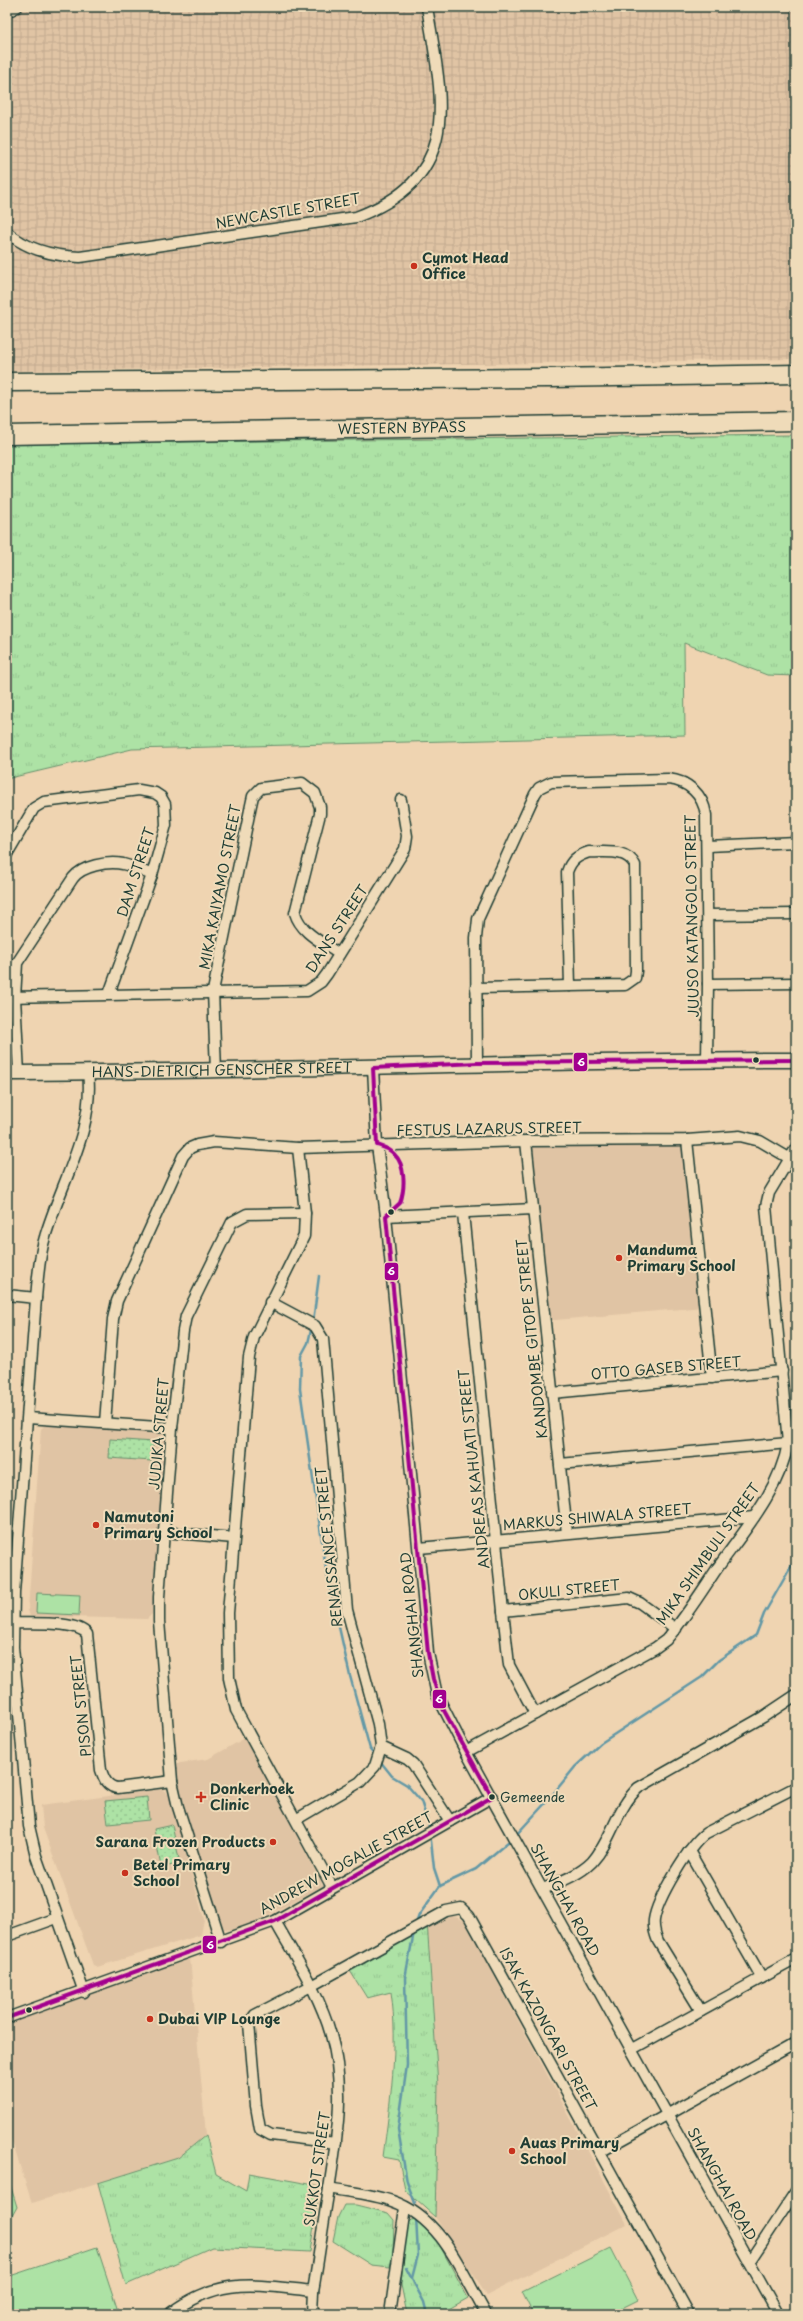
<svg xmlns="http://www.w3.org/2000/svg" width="803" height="2321" font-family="'Playpen Sans',sans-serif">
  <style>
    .built { fill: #e0c4a4 }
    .industrial { fill: url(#industrial-grid) }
    .grass { fill: url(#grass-tufts); stroke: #66906c }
    .park { fill: url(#park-dots); stroke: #66906c }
    .pitch { fill: #ade2a5; stroke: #66906c }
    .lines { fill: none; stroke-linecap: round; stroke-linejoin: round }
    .stream { stroke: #6398a6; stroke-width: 2.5 }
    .street-casing { stroke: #1f3d34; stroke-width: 13 }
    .secondary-casing { stroke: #1f3d34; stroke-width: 17 }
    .highway-casing { stroke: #1f3d34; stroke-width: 21 }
    .street { stroke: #efdbb9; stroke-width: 10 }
    .secondary { stroke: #efdbb9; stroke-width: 14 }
    .highway { stroke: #efdbb9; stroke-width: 18 }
    .bus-1-casing { stroke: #efdbb9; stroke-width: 7 }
    .bus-1 { stroke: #a2008e; stroke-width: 4 }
    .poi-dot { fill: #c8321e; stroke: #efdbb9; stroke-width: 1.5 }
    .bus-dot { fill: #1f3d34; stroke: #efdbb9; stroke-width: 1.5 }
    .labels { text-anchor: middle; stroke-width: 4; stroke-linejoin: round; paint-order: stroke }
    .bus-label { font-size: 13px; fill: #1f3d34; stroke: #efdbb9; text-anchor: start }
    .street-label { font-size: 14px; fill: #1f3d34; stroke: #efdbb9 }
    .poi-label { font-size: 14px; font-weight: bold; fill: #1f3d34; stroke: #efdbb9; text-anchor: start }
    .line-badge { stroke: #efdbb9; stroke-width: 1.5 }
    .badge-label { font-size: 11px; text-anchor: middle; font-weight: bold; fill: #fff }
  </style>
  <defs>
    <pattern id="industrial-grid" width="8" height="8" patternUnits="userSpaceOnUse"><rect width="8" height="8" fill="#e0c4a4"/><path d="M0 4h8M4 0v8" fill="none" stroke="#c0a98e"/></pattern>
    <pattern id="grass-tufts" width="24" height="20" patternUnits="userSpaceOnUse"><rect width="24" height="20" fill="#ade2a5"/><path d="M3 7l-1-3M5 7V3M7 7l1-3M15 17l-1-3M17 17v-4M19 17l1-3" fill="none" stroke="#94c38f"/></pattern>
    <pattern id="park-dots" width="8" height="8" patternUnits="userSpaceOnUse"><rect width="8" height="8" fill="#ade2a5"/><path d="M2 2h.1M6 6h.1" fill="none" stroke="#94c38f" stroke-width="1.8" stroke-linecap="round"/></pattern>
  </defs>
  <rect width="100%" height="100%" fill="#efd4b1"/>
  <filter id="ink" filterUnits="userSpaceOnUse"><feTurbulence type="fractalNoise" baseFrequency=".025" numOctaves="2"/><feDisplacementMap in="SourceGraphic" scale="8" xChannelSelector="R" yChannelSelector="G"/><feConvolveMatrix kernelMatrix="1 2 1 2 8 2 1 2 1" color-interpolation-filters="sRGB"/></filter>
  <g filter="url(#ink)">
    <!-- built -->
    <g class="built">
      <polygon points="687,1140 704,1307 544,1321 526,1141"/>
      <polygon points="45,1425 160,1433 165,1439 152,1614 147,1619 30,1616 28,1610 41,1429"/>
      <polygon points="245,1738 323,1886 235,1932 222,1928 189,1825 181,1808 174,1764 208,1759"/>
      <polygon points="162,1789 169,1795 204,1919 201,1935 97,1967 93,1965 43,1828 41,1805"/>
      <polygon points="453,1916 465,1921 627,2224 487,2295 435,2217 438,2085 427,1927"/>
      <polygon points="190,1958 206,2135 178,2158 32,2203 7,2126 7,2021"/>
    </g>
    <!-- industrial -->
    <polygon class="industrial" points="7,7 796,7 796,359 7,371"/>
    <!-- grass -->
    <g class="grass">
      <polygon points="796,435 796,676 767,675 684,643 685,735 132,749 10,778 7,782 7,444"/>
      <path d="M 427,1921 L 438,2085 L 435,2217 L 405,2190 L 399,2160 L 383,2157 C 390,2102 399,2047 391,1992 L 367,1998 L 347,1966 Z"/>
      <polygon points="206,2135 216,2174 246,2191 249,2173 320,2186 310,2252 212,2247 126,2285 98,2183 178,2158"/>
      <polygon points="344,2205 356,2205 388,2213 394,2220 393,2255 390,2267 371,2265 333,2241 338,2217"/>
      <polygon points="417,2219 433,2233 468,2298 440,2314 407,2314 401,2285 406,2225 411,2220"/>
    </g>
    <!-- park -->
    <g class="park">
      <polygon points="110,1439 153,1442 152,1461 109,1458"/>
      <polygon points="147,1797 149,1820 108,1824 105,1801"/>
      <polygon points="172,1825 180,1864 161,1867 154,1829"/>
    </g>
    <!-- pitch -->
    <g class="pitch">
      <polygon points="37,1593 80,1595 79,1615 36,1613"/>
      <polygon points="7,2174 17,2207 7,2225"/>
      <polygon points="97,2247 119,2314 7,2314 7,2277"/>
      <polygon points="611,2248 638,2300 610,2314 533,2314 522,2292"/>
    </g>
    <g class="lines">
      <!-- stream -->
      <g class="stream">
        <polyline points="313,1322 319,1276"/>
        <polyline points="312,1326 308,1343 301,1356 300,1389 326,1569 350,1676 370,1749 376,1756"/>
        <polyline points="380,1761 392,1776 407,1785 421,1801 429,1826"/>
        <polyline points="516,1835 549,1799 575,1767 601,1743 702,1677 719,1660 756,1635 764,1614 796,1558"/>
        <polyline points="431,1841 434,1868 440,1886"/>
        <polyline points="416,1924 419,1915 440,1886 476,1869 508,1842"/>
        <polyline points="414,1932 405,1978 407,2065 398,2129 407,2182 415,2203"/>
        <polyline points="406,2268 424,2302 427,2314"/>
        <polyline points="412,2278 418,2255 416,2217"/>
      </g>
      <defs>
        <g id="street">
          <polyline points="7,12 17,7"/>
          <path d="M 7,232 C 27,250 54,256 80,257 L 356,217 C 465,176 442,99 427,7"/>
          <polyline points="707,846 796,842"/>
          <path d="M 589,852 C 606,853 626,848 635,865 L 636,971 L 635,978 L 625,985 L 570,986 L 567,872 C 571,860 577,856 589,852 Z"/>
          <polyline points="7,854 34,808 44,802 139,790 155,793 161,797 165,804 166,825 152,875 109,994"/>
          <polyline points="708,915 796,914"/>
          <polyline points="708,984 796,983"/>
          <polyline points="476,988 570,986"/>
          <polyline points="7,997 307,991 321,982 327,974 405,849 407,836 401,800"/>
          <path d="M 477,1063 L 476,938 L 478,919 L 535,794 L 539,788 L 551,782 L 668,779 C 688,781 703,794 706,815 L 708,984 L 707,1060"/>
          <polyline points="373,1068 377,1145 386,1216 425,1618 428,1653 437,1695 466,1752 778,2314"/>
          <path d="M 216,1071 L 213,991 L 251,805 L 253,796 L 261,788 L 302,783 L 315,793 L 320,807 L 320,814 L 295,913 C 301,933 322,942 339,954"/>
          <path d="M 19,1073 L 15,998 L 17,963 L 73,878 C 82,866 107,861 123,864 C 132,866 143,871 152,875"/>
          <polyline points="687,1140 712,1378"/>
          <polyline points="526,1141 567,1533"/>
          <polyline points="298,1148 305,1213 304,1236 254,1337 249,1357 228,1613 229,1678 236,1710 332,1887"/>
          <polyline points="463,1213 503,1611 509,1665 535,1714"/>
          <polyline points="386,1216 533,1209"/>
          <polyline points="7,1295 36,1298"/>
          <polyline points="270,1302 315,1326 323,1339 347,1610 378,1724 381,1747 375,1766 360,1782 297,1819"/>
          <polyline points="552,1393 782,1371"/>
          <polyline points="28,1418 172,1428"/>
          <polyline points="105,1423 113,1319 117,1301 183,1156 190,1148 197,1145 214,1142 298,1148 526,1141 687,1140 740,1136 760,1141 789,1158"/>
          <polyline points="560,1464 788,1443"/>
          <polyline points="164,1532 234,1538"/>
          <polyline points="419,1548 754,1517"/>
          <polyline points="503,1611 629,1598 640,1603 676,1629"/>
          <path d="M 13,1623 C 31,1624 76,1620 87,1634 L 101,1770 C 104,1779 107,1787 118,1788 L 172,1781"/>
          <polyline points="381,1747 407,1759 413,1764 450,1821"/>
          <path d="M 466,1752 L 655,1648 L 666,1640 C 685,1618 700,1594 716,1570 C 743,1532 780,1490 788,1443 L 766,1206 L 769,1193 L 796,1148"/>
          <polyline points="689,1851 762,1978"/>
          <path d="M 543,1889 C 560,1882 579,1875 592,1862 C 612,1840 616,1809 638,1788 L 763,1717 L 796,1695"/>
          <path d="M 275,1921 C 295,1957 320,1995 331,2035 C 346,2087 337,2137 329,2189 C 323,2223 319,2257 313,2291 L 312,2314"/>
          <polyline points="7,1936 57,1918"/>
          <polyline points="221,1942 178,1807 172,1781 159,1621 159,1597 172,1428 183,1331 186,1316 232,1222 247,1214 305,1213"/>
          <path d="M 84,1992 L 36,1856 L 29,1826 L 13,1647 L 14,1593 L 36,1298 C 38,1277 39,1256 45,1237 C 61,1182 95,1130 88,1072"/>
          <path d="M 701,2011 L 658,1941 C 655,1934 653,1928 654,1920 C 657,1899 689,1845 706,1833 L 796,1787"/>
          <polyline points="7,2018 275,1921 492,1797"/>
          <polyline points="632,2049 796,1959"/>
          <polyline points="336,2143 271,2135 260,2129 256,2106 249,2023 255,2015 311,1986 446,1911 461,1908 469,1916 689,2314"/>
          <polyline points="600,2152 796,2043"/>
          <path d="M 329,2188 C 349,2192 372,2194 392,2201 C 442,2218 461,2271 486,2314"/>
          <polyline points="749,2262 796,2191"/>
          <path d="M 169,2314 C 220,2276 254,2285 313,2291"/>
          <polyline points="390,2314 405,2208"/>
        </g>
        <g id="secondary">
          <path id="s1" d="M 7,1073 C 270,1072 533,1060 796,1060"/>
        </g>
        <g id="highway">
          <polyline points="7,382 550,378 796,374"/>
          <path id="s2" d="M 7,435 L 796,421"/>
        </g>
      </defs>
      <!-- street casing -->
      <use href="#street" class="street-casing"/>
      <!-- secondary casing -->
      <use href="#secondary" class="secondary-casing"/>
      <!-- highway casing -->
      <use href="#highway" class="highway-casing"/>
      <!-- street -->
      <use href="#street" class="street"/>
      <!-- secondary -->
      <use href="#secondary" class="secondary"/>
      <!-- highway -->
      <use href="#highway" class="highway"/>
      <defs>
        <path id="bus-1" d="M 7,2018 L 275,1921 L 492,1797 L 442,1707 L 433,1679 L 428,1653 L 386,1216 L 400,1203 C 405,1189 406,1165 394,1154 C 390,1149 383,1147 377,1145 L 373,1068 L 477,1063 L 796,1060"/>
      </defs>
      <!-- bus-1 casing -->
      <use href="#bus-1" class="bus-1-casing"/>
      <!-- bus-1 -->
      <use href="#bus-1" class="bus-1"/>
    </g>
  </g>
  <!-- markers -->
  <g class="poi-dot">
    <circle cx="414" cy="266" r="4"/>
    <circle cx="619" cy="1258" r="4"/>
    <circle cx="96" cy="1525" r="4"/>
    <path d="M199 1791h4v4h4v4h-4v4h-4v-4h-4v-4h4z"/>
    <circle cx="273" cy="1842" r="4"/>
    <circle cx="125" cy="1873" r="4"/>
    <circle cx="150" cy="2019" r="4"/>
    <circle cx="512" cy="2151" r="4"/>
  </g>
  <g class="bus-dot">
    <circle cx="756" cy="1060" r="3.5"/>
    <circle cx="391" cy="1212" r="3.5"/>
    <circle cx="492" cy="1797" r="3.5"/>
    <circle cx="29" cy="2010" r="3.5"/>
  </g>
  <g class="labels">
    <!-- bus labels -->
    <g class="bus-label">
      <text x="500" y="1802">Gemeende</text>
    </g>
    <!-- street labels -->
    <g class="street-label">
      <text transform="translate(288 211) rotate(-10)" y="5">NEWCASTLE STREET</text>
      <text dy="5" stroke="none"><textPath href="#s2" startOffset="395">WESTERN BYPASS</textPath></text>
      <text transform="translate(136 872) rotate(-72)" y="5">DAM STREET</text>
      <text transform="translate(220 887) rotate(-79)" y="5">MIKA KAIYAMO STREET</text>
      <text transform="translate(692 916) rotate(-91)" y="5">JUUSO KATANGOLO STREET</text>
      <text transform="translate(337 929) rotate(-57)" y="5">DANS STREET</text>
      <text dy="5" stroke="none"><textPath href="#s1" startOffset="215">HANS-DIETRICH GENSCHER STREET</textPath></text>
      <text transform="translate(489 1129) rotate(-1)" y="5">FESTUS LAZARUS STREET</text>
      <text transform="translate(532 1339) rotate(-96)" y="5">KANDOMBE GITOPE STREET</text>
      <text transform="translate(666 1368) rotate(-5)" y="5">OTTO GASEB STREET</text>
      <text transform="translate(159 1434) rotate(-85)" y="5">JUDIKA STREET</text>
      <text transform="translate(474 1469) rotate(-96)" y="5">ANDREAS KAHUATI STREET</text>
      <text transform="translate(597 1517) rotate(-5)" y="5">MARKUS SHIWALA STREET</text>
      <text transform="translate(329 1547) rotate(-96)" y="5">RENAISSANCE STREET</text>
      <text transform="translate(708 1554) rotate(-55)" y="5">MIKA SHIMBULI STREET</text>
      <text transform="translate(569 1590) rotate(-6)" y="5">OKULI STREET</text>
      <text transform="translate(412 1615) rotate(-96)" y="5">SHANGHAI ROAD</text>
      <text transform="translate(81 1706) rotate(-96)" y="5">PISON STREET</text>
      <text transform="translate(346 1863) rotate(-29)" y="5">ANDREW MOGALIE STREET</text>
      <text transform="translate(565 1900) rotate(61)" y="5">SHANGHAI ROAD</text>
      <text transform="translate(548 2029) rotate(61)" y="5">ISAK KAZONGARI STREET</text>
      <text transform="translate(317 2169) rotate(-82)" y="5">SUKKOT STREET</text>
      <text transform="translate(722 2184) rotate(61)" y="5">SHANGHAI ROAD</text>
    </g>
    <!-- poi labels -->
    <g class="poi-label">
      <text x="422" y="263">Cymot Head<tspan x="422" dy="16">Office</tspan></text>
      <text x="627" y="1255">Manduma<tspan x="627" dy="16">Primary School</tspan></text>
      <text x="104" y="1522">Namutoni<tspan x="104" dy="16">Primary School</tspan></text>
      <text x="210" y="1794">Donkerhoek<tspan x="210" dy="16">Clinic</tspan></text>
      <text x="265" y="1847" text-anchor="end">Sarana Frozen Products</text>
      <text x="133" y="1870">Betel Primary<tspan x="133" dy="16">School</tspan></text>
      <text x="158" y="2024">Dubai VIP Lounge</text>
      <text x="520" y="2148">Auas Primary<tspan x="520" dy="16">School</tspan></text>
    </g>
  </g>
  <g class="line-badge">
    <rect x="573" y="1052" width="15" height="20" rx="4" fill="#a2008e"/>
    <rect x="384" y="1262" width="15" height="19" rx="4" fill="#a2008e"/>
    <rect x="432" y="1689" width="15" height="20" rx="4" fill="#a2008e"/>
    <rect x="202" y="1935" width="15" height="19" rx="4" fill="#a2008e"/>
  </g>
  <g class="badge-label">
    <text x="581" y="1066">6</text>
    <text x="391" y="1275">6</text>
    <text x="439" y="1703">6</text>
    <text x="210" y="1949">6</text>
  </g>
  <!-- margin -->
  <rect width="803" height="2321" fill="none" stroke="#efdbb9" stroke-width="24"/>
  <rect x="12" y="12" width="779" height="2297" fill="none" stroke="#1f3d34" stroke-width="1.5" filter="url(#ink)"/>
</svg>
